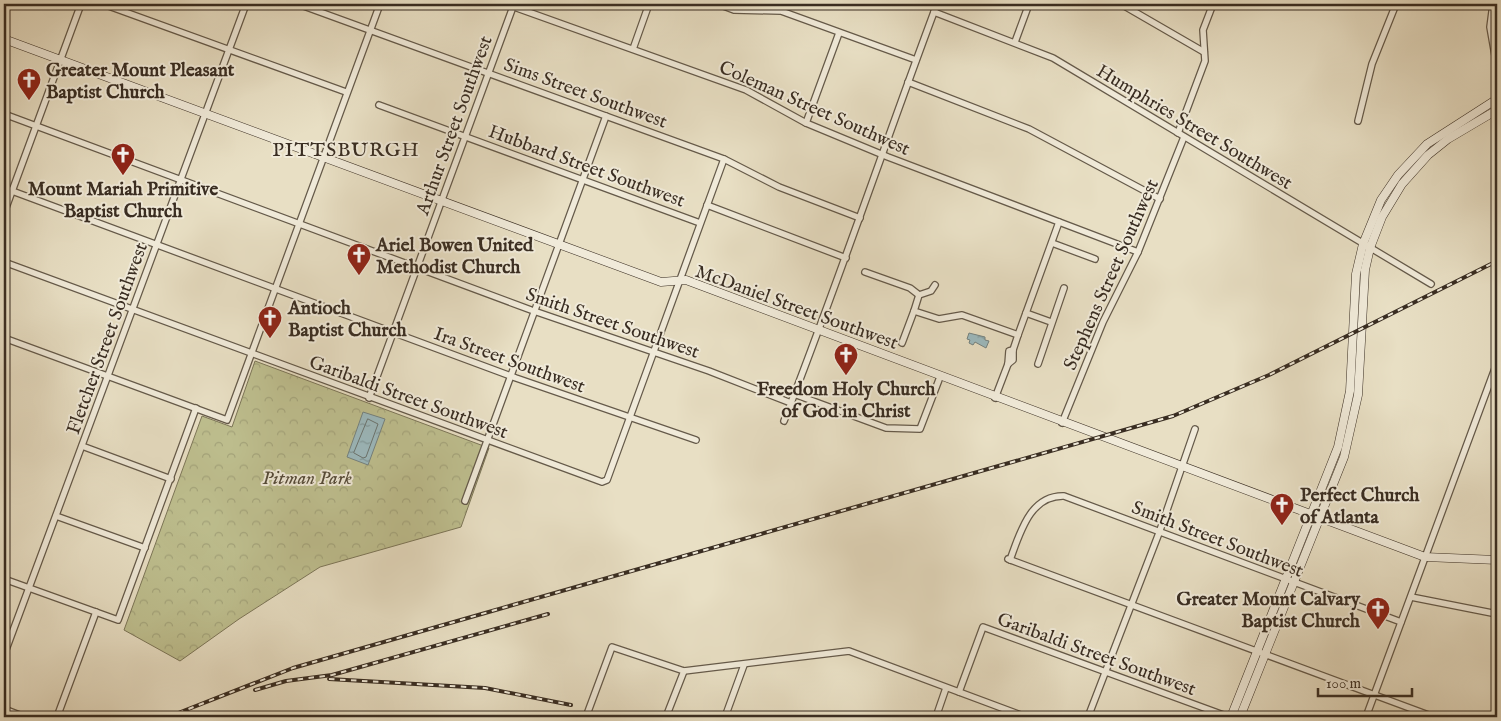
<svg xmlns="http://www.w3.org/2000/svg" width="1501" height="721" font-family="'IM FELL English',serif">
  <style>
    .forest { fill: url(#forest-crowns); stroke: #7c7658 }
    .water { fill: url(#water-ripples); stroke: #748280 }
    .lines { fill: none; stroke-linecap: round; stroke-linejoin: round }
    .shore { stroke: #6a7470; stroke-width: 1 }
    .street-casing { stroke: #655a4a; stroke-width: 8 }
    .secondary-casing { stroke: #392d22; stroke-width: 9 }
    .street { stroke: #f0ead9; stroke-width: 5.5 }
    .secondary { stroke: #f0ead9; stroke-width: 8 }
    .rail-casing { stroke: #392d22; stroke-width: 4 }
    .rail { stroke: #f0ead9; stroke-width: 2; stroke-dasharray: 5.5; stroke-linecap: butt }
    .labels { text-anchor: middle; stroke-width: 4; stroke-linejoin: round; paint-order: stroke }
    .poi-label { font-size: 19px; font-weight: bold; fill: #392d22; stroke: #f0ead9; text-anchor: start }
    .street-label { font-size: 19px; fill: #392d22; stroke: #f0ead9 }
    .park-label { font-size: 19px; font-style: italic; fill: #544a38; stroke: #f0ead9 }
    .neighbourhood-label { font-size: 20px; letter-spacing: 1px; fill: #392d22; stroke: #f0ead9 }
  </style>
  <defs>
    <pattern id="forest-crowns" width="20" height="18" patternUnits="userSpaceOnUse" patternTransform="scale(1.25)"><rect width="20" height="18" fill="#bebf8f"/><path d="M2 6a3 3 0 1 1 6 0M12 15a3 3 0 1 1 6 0" fill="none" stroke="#a4a47b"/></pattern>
    <pattern id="water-ripples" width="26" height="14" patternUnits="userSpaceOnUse" patternTransform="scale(1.25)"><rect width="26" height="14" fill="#9cbabf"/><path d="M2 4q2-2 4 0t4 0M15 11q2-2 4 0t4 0" fill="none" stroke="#80989b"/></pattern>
  </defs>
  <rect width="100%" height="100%" fill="#e8dfc4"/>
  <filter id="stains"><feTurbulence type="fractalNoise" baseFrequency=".004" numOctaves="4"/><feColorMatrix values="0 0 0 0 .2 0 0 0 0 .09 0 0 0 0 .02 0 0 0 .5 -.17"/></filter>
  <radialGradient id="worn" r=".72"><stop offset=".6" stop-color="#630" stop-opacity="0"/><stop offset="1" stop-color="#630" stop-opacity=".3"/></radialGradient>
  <!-- forest -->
  <polygon class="forest" points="255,361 489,448 461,527 320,567 239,619 180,661 124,630 202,416 232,427"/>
  <!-- water -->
  <g class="water">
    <polygon points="969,333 985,337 985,340 989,341 986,348 975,342 973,345 969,343 970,340 967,339"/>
    <polygon points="363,412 385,419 368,465 347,457"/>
  </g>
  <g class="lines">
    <!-- shore -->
    <polygon class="shore" points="368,419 378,424 366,457 363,458 354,453"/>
    <defs>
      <g id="street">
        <polyline points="103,4 346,92"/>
        <polyline points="298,4 724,159 779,187 860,218"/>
        <polyline points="506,4 746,90 806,123 888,157 1138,252"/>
        <polyline points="718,4 734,10 781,11 916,60"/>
        <polyline points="1121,4 1204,52"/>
        <polyline points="1493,4 1490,27 1497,67"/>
        <polyline points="934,12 1053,58 1431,284"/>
        <polyline points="1015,42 1029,4"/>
        <polyline points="633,49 649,4"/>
        <polyline points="908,82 1029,129 1160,199"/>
        <polyline points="379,105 700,223"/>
        <polyline points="4,114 531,310 709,371 791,403"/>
        <polyline points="1358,121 1372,64 1396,4"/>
        <polyline points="806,123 839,33"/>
        <polyline points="1178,133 1205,61 1203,30 1213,4"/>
        <polyline points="4,188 516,378 696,440"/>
        <polyline points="707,205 846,258"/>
        <polyline points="4,213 81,4"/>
        <polyline points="1052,243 1095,259"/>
        <polyline points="4,262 602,482 607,480 724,159"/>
        <polyline points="865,272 910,288 919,295"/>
        <polyline points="935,285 931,291 919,295 914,311 939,319 962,315 1018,335 1059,222"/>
        <polyline points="1026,313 1051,322"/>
        <polyline points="4,338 227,420 380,4"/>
        <polyline points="902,343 914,311"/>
        <polyline points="1008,364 1013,360 1013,350 1018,335"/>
        <polyline points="1038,364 1064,288"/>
        <polyline points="794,394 886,428 920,429 940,377"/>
        <polyline points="369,398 514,4"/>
        <polyline points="995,398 1008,364 1009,351 1013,350"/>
        <path d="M 784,421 C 838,283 885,143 937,4"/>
        <polyline points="1062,423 1103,322 1138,252 1184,137"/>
        <polyline points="82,446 171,479"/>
        <polyline points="465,501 606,116"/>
        <polyline points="56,516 145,548"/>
        <polyline points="1008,559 1434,717"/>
        <path d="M 1010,560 C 1020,533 1030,495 1064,496 L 1401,622"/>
        <polyline points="4,579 118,620 196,408"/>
        <polyline points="1411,597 1497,614"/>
        <polyline points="4,655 246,4"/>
        <polyline points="959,692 983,627 1229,717"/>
        <polyline points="4,709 25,717"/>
        <polyline points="57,717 96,612"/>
        <polyline points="586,717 612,647 684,671 849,651 1026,717"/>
        <polyline points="666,717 684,671"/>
        <polyline points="725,717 744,665"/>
        <polyline points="936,717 946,688"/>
        <polyline points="1088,717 1159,533 1195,429"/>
        <polyline points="1366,717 1497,363"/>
      </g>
      <g id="secondary">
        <polyline points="4,39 661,282 686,280 1425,557 1497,560"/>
        <polyline points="1231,717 1338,447 1350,391 1356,274 1363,244 1381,200 1398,175 1427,144 1497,99"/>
        <polyline points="1240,717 1344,457 1358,395 1365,270 1370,248 1382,217 1402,184 1428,155 1448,139 1497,110"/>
      </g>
    </defs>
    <!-- street casing -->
    <use href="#street" class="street-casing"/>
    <!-- secondary casing -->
    <use href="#secondary" class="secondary-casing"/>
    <!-- street -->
    <use href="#street" class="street"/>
    <!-- secondary -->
    <use href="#secondary" class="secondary"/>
    <defs>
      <g id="rail">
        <polyline points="329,679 485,688 571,705"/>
        <polyline points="255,690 286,681 332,675 548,614"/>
        <polyline points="168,717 293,668 1173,416 1269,375 1497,261"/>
      </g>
    </defs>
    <!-- rail casing -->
    <use href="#rail" class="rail-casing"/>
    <!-- rail -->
    <use href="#rail" class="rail"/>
  </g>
  <!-- icons -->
  <defs>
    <symbol id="church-pin" viewBox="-11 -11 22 30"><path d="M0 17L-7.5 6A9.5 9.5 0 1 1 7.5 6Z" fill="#8f2418" stroke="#f0ead9"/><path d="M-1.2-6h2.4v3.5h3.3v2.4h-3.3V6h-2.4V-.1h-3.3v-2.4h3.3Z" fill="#fff"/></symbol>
  </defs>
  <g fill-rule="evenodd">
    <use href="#church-pin" x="15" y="66" width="28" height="38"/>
    <use href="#church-pin" x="109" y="141" width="28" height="38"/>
    <use href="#church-pin" x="345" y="241" width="28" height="38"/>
    <use href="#church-pin" x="256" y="304" width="28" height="38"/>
    <use href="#church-pin" x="832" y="341" width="28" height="38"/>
    <use href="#church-pin" x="1268" y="491" width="28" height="38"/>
    <use href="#church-pin" x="1364" y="595" width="28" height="38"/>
  </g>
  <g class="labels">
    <!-- poi labels -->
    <g class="poi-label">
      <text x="46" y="76">Greater Mount Pleasant<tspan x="46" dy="22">Baptist Church</tspan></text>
      <text x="123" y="195" text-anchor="middle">Mount Mariah Primitive<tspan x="123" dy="22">Baptist Church</tspan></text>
      <text x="376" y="251">Ariel Bowen United<tspan x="376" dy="22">Methodist Church</tspan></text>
      <text x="288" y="314">Antioch<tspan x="288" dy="22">Baptist Church</tspan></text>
      <text x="846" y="395" text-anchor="middle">Freedom Holy Church<tspan x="846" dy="22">of God in Christ</tspan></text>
      <text x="1300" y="501">Perfect Church<tspan x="1300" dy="22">of Atlanta</tspan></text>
      <text x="1360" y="605" text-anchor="end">Greater Mount Calvary<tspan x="1360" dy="22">Baptist Church</tspan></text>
    </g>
    <!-- street labels -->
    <g class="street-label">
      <text transform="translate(586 92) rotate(20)" y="7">Sims Street Southwest</text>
      <text transform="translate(815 107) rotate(24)" y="7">Coleman Street Southwest</text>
      <text transform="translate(453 125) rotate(-70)" y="7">Arthur Street Southwest</text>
      <text transform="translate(1195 126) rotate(31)" y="7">Humphries Street Southwest</text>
      <text transform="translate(587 165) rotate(20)" y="7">Hubbard Street Southwest</text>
      <text transform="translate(1110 274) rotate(-66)" y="7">Stephens Street Southwest</text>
      <text transform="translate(797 306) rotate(20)" y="7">McDaniel Street Southwest</text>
      <text transform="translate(613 322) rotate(19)" y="7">Smith Street Southwest</text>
      <text transform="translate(106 338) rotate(-70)" y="7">Fletcher Street Southwest</text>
      <text transform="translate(510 359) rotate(20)" y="7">Ira Street Southwest</text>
      <text transform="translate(409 396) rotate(20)" y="7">Garibaldi Street Southwest</text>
      <text transform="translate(1218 538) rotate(21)" y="7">Smith Street Southwest</text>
      <text transform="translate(1097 653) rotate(20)" y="7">Garibaldi Street Southwest</text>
    </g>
    <!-- park labels -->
    <g class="park-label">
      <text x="307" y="484">Pitman Park</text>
    </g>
    <!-- neighbourhood labels -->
    <g class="neighbourhood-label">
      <text x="346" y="156">PITTSBURGH</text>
    </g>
  </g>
  <!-- margin -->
  <rect width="1501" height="721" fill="none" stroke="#e8dfc4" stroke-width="20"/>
  <rect x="5" y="5" width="1491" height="711" fill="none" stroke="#392d22" stroke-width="2.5"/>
  <rect x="10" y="10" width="1481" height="701" fill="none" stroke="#392d22"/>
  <!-- scale -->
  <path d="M1318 688v8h94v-8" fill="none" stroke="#392d22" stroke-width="2.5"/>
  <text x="1326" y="688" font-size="15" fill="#392d22" stroke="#f0ead9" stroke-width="4" paint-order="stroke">100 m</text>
  <rect width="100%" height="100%" filter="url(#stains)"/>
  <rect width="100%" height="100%" fill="url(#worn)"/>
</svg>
